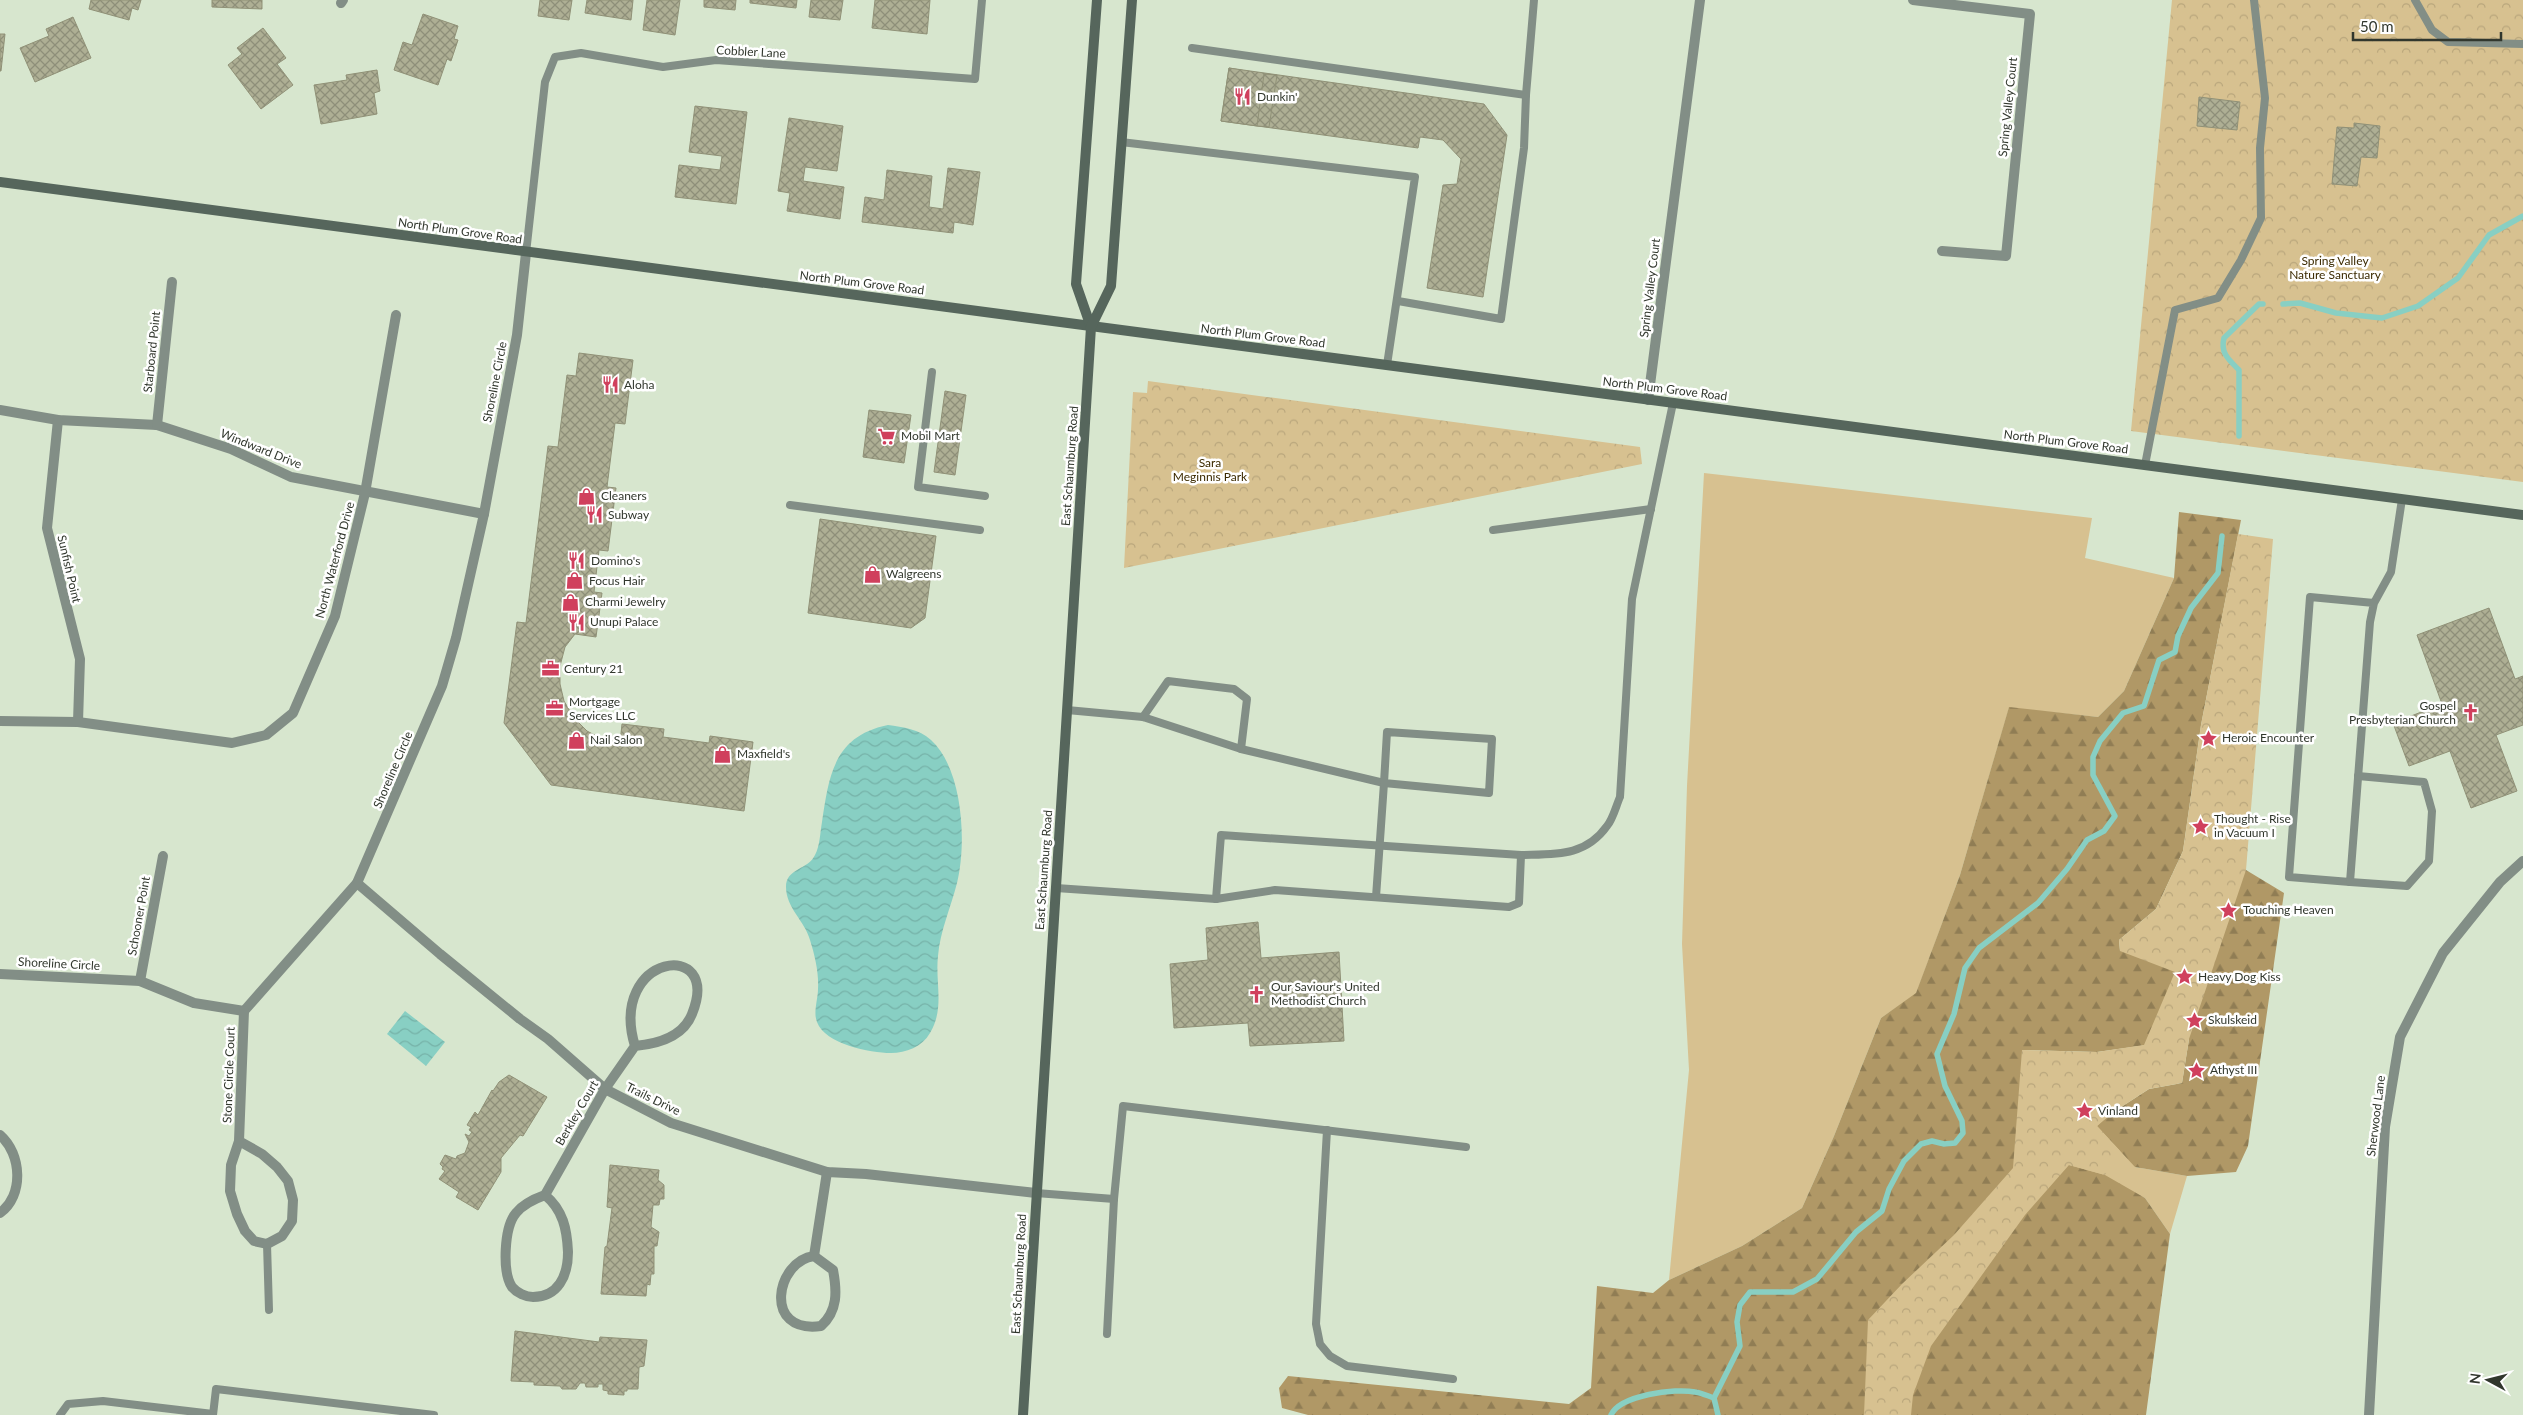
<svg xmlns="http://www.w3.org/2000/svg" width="2523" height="1415" font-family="Lato,sans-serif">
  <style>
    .grass { fill: #d7c190 }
    .forest { fill: url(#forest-firs) }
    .park { fill: url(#park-crowns) }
    .water { fill: url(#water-waves) }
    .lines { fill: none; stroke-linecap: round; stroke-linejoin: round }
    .stream { stroke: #88cfc3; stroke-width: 5.5 }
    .building { fill: url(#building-cross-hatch); stroke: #909177 }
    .lane { stroke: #828e86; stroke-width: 8 }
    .street { stroke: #828e86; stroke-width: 10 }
    .secondary { stroke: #56665c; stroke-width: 10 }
    .labels { text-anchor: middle; stroke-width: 5; stroke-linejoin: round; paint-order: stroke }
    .street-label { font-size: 12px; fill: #31372d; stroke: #fff }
    .poi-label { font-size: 12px; fill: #31372d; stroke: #fff; text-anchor: start }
    .park-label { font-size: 12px; fill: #3b2a00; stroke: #fff }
  </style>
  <defs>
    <pattern id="forest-firs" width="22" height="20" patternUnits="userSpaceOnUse" patternTransform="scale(1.25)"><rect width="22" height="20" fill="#b09866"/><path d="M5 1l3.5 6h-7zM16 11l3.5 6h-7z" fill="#907d54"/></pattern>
    <pattern id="park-crowns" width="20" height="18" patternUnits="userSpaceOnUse" patternTransform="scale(1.25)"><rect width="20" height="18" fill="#d7c190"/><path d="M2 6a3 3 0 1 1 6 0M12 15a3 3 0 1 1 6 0" fill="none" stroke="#b9a67c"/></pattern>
    <pattern id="water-waves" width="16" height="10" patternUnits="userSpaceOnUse" patternTransform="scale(1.25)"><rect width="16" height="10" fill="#88cfc3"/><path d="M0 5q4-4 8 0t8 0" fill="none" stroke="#76b2a8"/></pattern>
    <pattern id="building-cross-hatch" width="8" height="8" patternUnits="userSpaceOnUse" patternTransform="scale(1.25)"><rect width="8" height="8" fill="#aeaf94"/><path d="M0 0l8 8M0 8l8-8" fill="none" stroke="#8e8f79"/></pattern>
  </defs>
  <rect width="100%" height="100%" fill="#d7e6ce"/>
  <!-- grass -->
  <g class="grass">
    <polygon points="1704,473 2092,518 2085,558 2174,578 2124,691 2098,717 2009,708 1960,875 1916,994 1881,1018 1834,1136 1802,1208 1742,1246 1669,1280 1689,1070 1682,944 1687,786"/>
    <polygon points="2097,1052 2135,1167 2187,1176 2170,1234 2145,1198 2069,1165"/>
  </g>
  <!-- forest -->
  <polygon class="forest" points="2179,512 2241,520 2201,725 2183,851 2156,909 2119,940 2120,951 2246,870 2284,893 2248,1146 2236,1172 2187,1176 2135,1167 2097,1126 2112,1113 2149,1089 2182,1083 2189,1039 2097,1052 2022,1050 2069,1165 2105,1175 2145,1198 2170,1234 2146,1415 1308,1415 1282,1408 1279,1388 1288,1376 1569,1404 1591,1388 1597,1286 1653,1293 1669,1280 1742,1246 1802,1208 1834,1136 1881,1018 1916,993 1960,875 2009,707 2098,717 2124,691 2174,578"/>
  <!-- park -->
  <g class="park">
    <polygon points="2172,0 2523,0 2523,482 2131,431"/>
    <polygon points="1148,381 1640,447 1642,464 1124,568 1133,392 1147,393"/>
    <polygon points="2238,534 2273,539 2246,870 2189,1039 2182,1083 2149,1089 2112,1113 2097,1126 2120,1151 2105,1175 2069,1165 2025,1215 1931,1346 1913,1395 1911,1415 1864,1415 1868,1320 1902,1284 1954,1235 2013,1168 2022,1050 2097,1052 2144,1045 2175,972 2120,951 2119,940 2156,909 2183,851 2201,725"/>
  </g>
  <!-- water -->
  <g class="water">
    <path d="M 888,725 C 903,727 919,729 931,740 C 963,769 967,843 957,883 C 951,907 940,931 938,956 C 935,983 945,1008 930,1033 C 922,1047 906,1053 891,1053 C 870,1053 825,1044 817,1022 C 813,1013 818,999 818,989 C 819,973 815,956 810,940 C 805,921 786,908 786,887 C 786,868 808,870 815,855 C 820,846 820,833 822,822 C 829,775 834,736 888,725 Z"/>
    <polygon points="405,1011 445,1042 426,1066 387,1034"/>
  </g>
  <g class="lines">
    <!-- stream -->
    <g class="stream">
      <polyline points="2283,304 2300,303 2336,313 2382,318 2418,306 2458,278 2489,235 2523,216"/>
      <path d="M 2239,436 L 2239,370 C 2229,360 2220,353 2224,338 L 2259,304 L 2263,304"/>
      <path d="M 1611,1415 C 1620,1395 1675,1388 1695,1392 C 1702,1393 1708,1396 1714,1398"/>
      <polyline points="1718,1415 1714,1398 1740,1346 1737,1322 1740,1305 1750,1292 1793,1292 1817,1279 1856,1232 1882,1211 1889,1189 1904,1161 1921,1144 1932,1141 1944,1144 1955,1143 1963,1133 1962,1121 1945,1086 1937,1054 1954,1014 1965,968 1979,948 2038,903 2067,869 2087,840 2104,831 2115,816 2093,775 2093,757 2100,741 2123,713 2144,706 2159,660 2175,652 2178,636 2191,608 2218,573 2222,536"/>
    </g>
  </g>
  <!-- building -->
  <g class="building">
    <polygon points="91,0 141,0 138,10 132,8 129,20 89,9"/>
    <polygon points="212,0 262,0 262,9 212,7"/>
    <polygon points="540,0 572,0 569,20 538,16"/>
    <polygon points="587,0 633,0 631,20 585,13"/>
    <polygon points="647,0 680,0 675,35 643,30"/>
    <polygon points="704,0 736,0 735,10 704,7"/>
    <polygon points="750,0 797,0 796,8 750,3"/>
    <polygon points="811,0 843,0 840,20 809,17"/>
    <polygon points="875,0 930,0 927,34 872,28"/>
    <polygon points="423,14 458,26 454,39 458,40 451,61 447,59 438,85 394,70 403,42 412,45"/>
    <polygon points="73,17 91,58 35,82 20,48 49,36 46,29"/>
    <polygon points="263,28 286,58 277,64 293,85 261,109 228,65 242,54 237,48"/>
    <polygon points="0,34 5,34 1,71 0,71"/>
    <polygon points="1229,68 1264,74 1257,126 1221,121"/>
    <polygon points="1229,68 1484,104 1507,135 1483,297 1427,288 1443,185 1457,184 1461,159 1443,140 1420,137 1418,148 1221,121"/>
    <polygon points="377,70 380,91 374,93 377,114 321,124 314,85 347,80 346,75"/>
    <polygon points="1264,74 1277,75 1269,127 1257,126"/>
    <polygon points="2199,97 2240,102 2237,130 2197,126"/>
    <polygon points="695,106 747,112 736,204 675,197 679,165 720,170 722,156 689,152"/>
    <polygon points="789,118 843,126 837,171 805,167 803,181 844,187 840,219 787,211 790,193 778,191"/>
    <polygon points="2354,123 2380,126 2377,158 2361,157 2357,186 2332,184 2337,127 2354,128"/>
    <polygon points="948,168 980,172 973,225 954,222 953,233 862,222 865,197 884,200 887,170 932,176 929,207 943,209"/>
    <polygon points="579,353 633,360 625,424 615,423 607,487 616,488 608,551 599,550 594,592 602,593 596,637 575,634 565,647 560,666 560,684 564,701 574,718 587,731 602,739 620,743 622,724 664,729 663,737 709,743 710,736 753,742 744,811 551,785 504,723 517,622 526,623 548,446 558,447 567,375 576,376"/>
    <polygon points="945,391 966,395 955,475 934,472"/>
    <polygon points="869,410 911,415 904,463 863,457"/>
    <polygon points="820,519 936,536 925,618 911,628 808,613"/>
    <polygon points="2489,608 2515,679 2523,676 2523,725 2496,735 2517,791 2471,808 2450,751 2409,766 2393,723 2442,704 2417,635"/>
    <polygon points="1258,922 1261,958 1339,952 1344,1041 1250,1046 1248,1023 1174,1028 1170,964 1208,960 1206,928"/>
    <polygon points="509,1075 547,1097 523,1136 520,1135 501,1158 501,1172 478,1210 456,1197 459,1192 439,1179 445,1171 442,1169 443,1167 440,1164 445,1155 456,1159 457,1156 465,1153 469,1142 465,1134 469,1136 472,1132 469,1130 471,1127 467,1125 475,1112 478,1115 492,1090 493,1091 499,1082"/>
    <polygon points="610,1165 659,1170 658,1180 664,1185 664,1199 660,1199 659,1205 653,1205 651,1227 659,1232 657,1246 654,1246 654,1274 651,1274 650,1285 647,1284 646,1296 601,1294 605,1247 607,1246 612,1208 607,1207"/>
    <polygon points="515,1331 599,1342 600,1337 647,1340 644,1366 639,1367 638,1389 627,1389 627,1391 624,1391 624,1395 608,1394 608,1391 603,1390 603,1384 598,1384 598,1387 586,1387 585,1383 580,1383 576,1389 562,1389 560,1386 534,1385 534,1382 511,1381"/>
  </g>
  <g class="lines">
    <!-- lane -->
    <g class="lane">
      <polyline points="2415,0 2432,30 2448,42 2523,44"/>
      <polyline points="1192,48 1526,95"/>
      <polyline points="1121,142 1415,177 1387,365"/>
      <polyline points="526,253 545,82 555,57 581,53 663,67 716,60 975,79 982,0"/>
      <polyline points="1398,301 1501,319 1524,148 1526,95 1534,0"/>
      <polyline points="932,372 918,487 985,496"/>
      <polyline points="2145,465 2175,310 2218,298 2241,260 2261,218 2260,148 2265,98 2254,0"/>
      <polyline points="790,505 980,530"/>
      <polyline points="1493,530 1651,509"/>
      <polyline points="2374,603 2310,597 2289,877 2350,882 2370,622 2374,603 2391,572 2402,499"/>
      <polyline points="1067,710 1143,717 1241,749 1384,783 1376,897"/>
      <polyline points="1143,717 1168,681 1234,689 1247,699 1241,749"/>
      <polygon points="1387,732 1492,739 1489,793 1384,783"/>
      <polyline points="2350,882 2407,886 2429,861 2432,811 2424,782 2358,776"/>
      <path d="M 1056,888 L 1216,899 L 1221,835 L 1521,855 C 1555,854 1585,857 1607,826 C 1613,819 1616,806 1620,797 L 1632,599 L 1673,403"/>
      <polyline points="1216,899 1275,890 1509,907 1519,903 1521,855"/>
      <polyline points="1327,1130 1316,1324 1320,1344 1330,1356 1347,1366 1453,1379"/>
      <polyline points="1036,1193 1114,1199"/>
      <polyline points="267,1244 269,1310"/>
      <polyline points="1107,1334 1114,1199 1123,1106 1466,1147"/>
      <polyline points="60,1415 68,1404 103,1401 213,1414"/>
      <polyline points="213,1415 216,1389 434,1415"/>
    </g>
    <!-- street -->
    <g class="street">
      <polyline points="1913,0 2030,14 2006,256 1942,251"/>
      <polyline points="341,3 343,0"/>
      <polyline points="1648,400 1700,0"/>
      <polyline points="0,410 58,420 157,425 231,449 291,477 484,514"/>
      <polyline points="58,420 47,528 80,659 78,722"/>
      <polyline points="157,425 172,282"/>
      <polyline points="0,721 78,722 232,743 266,735 293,713 335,616 365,493 396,315"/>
      <polyline points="357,883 440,954 520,1019 548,1039 605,1089 671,1123 827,1172 866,1174 1036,1193"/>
      <polyline points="0,974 140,981 194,1003 244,1011 357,883 442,686 456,638 484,514 517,335 526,253"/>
      <polyline points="140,981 163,856"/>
      <path d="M 0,1135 C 22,1154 24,1196 0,1213"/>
      <polyline points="239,1141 262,1154 277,1167 288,1181 293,1200 292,1221 282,1236 267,1244 254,1241 245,1231 237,1214 230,1191 231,1165 239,1141 244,1011"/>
      <path d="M 545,1195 C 563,1210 567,1229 568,1252 C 568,1276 558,1297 533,1297 C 526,1297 517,1293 512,1287 C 502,1272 504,1227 516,1213 C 523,1204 534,1199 545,1195 L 605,1089 L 635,1046 C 657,1044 683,1037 692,1014 C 723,937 607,954 635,1046"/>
      <path d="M 814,1256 L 833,1270 C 837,1291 838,1311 821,1326 C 762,1334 776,1261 814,1256 Z"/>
      <polyline points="814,1256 827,1172"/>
      <polyline points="2369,1415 2385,1127 2400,1037 2443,953 2500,882 2523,861"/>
    </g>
    <!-- secondary -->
    <g class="secondary">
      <polyline points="0,182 2523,515"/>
      <polyline points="1091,327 1076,284 1097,0"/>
      <polyline points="1023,1415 1091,327 1111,286 1132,0"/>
    </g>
  </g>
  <!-- icons -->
  <defs>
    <symbol id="restaurant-bare" viewBox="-9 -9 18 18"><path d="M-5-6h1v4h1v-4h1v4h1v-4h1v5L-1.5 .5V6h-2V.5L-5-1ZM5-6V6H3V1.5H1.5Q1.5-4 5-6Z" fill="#d0405d" stroke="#fff" stroke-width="2.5" paint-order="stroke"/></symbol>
    <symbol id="supermarket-bare" viewBox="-9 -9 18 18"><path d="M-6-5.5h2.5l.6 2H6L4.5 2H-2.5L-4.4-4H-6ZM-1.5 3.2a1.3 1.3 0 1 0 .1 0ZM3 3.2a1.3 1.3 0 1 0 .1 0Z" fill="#d0405d" stroke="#fff" stroke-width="2.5" paint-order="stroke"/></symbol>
    <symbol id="shop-bare" viewBox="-9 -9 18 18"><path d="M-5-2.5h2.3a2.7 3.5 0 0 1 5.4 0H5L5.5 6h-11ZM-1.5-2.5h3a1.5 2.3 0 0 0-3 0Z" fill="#d0405d" stroke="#fff" stroke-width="2.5" paint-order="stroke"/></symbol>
    <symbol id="office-bare" viewBox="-9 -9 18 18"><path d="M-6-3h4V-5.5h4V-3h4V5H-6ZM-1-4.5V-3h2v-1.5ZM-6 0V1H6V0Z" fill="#d0405d" stroke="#fff" stroke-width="2.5" paint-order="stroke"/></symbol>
    <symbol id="church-bare" viewBox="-9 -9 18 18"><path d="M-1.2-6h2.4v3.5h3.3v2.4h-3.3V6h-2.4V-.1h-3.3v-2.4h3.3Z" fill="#d0405d" stroke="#fff" stroke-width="2.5" paint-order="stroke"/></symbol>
    <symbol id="sight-bare" viewBox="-9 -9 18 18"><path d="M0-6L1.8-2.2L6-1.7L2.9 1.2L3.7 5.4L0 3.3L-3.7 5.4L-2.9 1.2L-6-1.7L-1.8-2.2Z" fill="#d0405d" stroke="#fff" stroke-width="2.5" paint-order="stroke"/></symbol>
  </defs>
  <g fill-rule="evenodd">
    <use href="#restaurant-bare" x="1230" y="84" width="25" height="25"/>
    <use href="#restaurant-bare" x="598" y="372" width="25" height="25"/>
    <use href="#supermarket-bare" x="874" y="424" width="25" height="25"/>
    <use href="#shop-bare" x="574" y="484" width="25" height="25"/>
    <use href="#restaurant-bare" x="582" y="502" width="25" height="25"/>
    <use href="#restaurant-bare" x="564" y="548" width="25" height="25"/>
    <use href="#shop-bare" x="860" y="562" width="25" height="25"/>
    <use href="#shop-bare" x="562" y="568" width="25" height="25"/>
    <use href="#shop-bare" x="558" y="590" width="25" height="25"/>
    <use href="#restaurant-bare" x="564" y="610" width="25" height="25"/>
    <use href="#office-bare" x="538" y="656" width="25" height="25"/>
    <use href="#office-bare" x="542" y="696" width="25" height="25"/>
    <use href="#church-bare" x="2458" y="700" width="25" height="25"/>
    <use href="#sight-bare" x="2196" y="726" width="25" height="25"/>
    <use href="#shop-bare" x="564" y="728" width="25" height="25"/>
    <use href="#shop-bare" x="710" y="742" width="25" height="25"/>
    <use href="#sight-bare" x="2188" y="814" width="25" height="25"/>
    <use href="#sight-bare" x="2216" y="898" width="25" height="25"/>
    <use href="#sight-bare" x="2172" y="964" width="25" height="25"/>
    <use href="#church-bare" x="1244" y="982" width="25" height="25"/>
    <use href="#sight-bare" x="2182" y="1008" width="25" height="25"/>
    <use href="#sight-bare" x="2184" y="1058" width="25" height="25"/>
    <use href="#sight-bare" x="2072" y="1098" width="25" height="25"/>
  </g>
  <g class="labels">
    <!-- street labels -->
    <g class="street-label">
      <text transform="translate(751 52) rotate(3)" y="4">Cobbler Lane</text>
      <text transform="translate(2008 107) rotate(-84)" y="4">Spring Valley Court</text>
      <text transform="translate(460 231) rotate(8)" y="4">North Plum Grove Road</text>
      <text transform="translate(862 283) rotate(7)" y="4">North Plum Grove Road</text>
      <text transform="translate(1650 288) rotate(-83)" y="4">Spring Valley Court</text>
      <text transform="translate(1263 336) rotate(7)" y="4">North Plum Grove Road</text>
      <text transform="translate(152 352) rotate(-84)" y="4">Starboard Point</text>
      <text transform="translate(495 382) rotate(-79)" y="4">Shoreline Circle</text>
      <text transform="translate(1665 389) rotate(7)" y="4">North Plum Grove Road</text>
      <text transform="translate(2066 442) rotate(7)" y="4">North Plum Grove Road</text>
      <text transform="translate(261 449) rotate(22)" y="4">Windward Drive</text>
      <text transform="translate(1070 466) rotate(-86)" y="4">East Schaumburg Road</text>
      <text transform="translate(335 560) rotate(-75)" y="4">North Waterford Drive</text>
      <text transform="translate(69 569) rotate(77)" y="4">Sunfish Point</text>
      <text transform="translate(393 770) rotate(-67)" y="4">Shoreline Circle</text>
      <text transform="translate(1044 870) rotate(-86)" y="4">East Schaumburg Road</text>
      <text transform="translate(139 916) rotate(-80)" y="4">Schooner Point</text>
      <text transform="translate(59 964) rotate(3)" y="4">Shoreline Circle</text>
      <text transform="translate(229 1075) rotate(-88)" y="4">Stone Circle Court</text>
      <text transform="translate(653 1099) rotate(26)" y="4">Trails Drive</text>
      <text transform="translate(577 1113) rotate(-60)" y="4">Berkley Court</text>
      <text transform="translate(2376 1116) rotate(-83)" y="4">Sherwood Lane</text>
      <text transform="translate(1019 1274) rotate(-87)" y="4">East Schaumburg Road</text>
    </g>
    <!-- poi labels -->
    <g class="poi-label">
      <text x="1257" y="101">Dunkin'</text>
      <text x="624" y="389">Aloha</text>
      <text x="901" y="440">Mobil Mart</text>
      <text x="601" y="500">Cleaners</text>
      <text x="608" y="519">Subway</text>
      <text x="591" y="565">Domino's</text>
      <text x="886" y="578">Walgreens</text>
      <text x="589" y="585">Focus Hair</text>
      <text x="585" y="606">Charmi Jewelry</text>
      <text x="590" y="626">Unupi Palace</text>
      <text x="564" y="673">Century 21</text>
      <text x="569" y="706">Mortgage<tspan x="569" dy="14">Services LLC</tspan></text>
      <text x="2456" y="710" text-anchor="end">Gospel<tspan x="2456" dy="14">Presbyterian Church</tspan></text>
      <text x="2222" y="742">Heroic Encounter</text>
      <text x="590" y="744">Nail Salon</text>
      <text x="737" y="758">Maxfield's</text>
      <text x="2214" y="823">Thought - Rise<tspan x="2214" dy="14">in Vacuum I</tspan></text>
      <text x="2243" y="914">Touching Heaven</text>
      <text x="2198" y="981">Heavy Dog Kiss</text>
      <text x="1271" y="991">Our Saviour's United<tspan x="1271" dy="14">Methodist Church</tspan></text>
      <text x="2208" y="1024">Skulskeid</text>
      <text x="2210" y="1074">Athyst III</text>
      <text x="2098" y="1115">Vinland</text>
    </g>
    <!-- park labels -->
    <g class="park-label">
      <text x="2335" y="265">Spring Valley<tspan x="2335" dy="14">Nature Sanctuary</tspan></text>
      <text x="1210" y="467">Sara<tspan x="1210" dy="14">Meginnis Park</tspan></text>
    </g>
  </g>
  <!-- north arrow -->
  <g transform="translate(2488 1380) rotate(277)" stroke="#ffffff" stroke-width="4" paint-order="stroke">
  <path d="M0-4L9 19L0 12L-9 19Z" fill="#31372d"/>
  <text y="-8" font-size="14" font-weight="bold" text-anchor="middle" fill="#31372d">N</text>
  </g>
  <!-- scale -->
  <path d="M2353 32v8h148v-8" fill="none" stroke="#31372d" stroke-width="2.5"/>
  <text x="2360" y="32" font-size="15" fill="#31372d" stroke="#ffffff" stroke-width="4" paint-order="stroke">50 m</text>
</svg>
